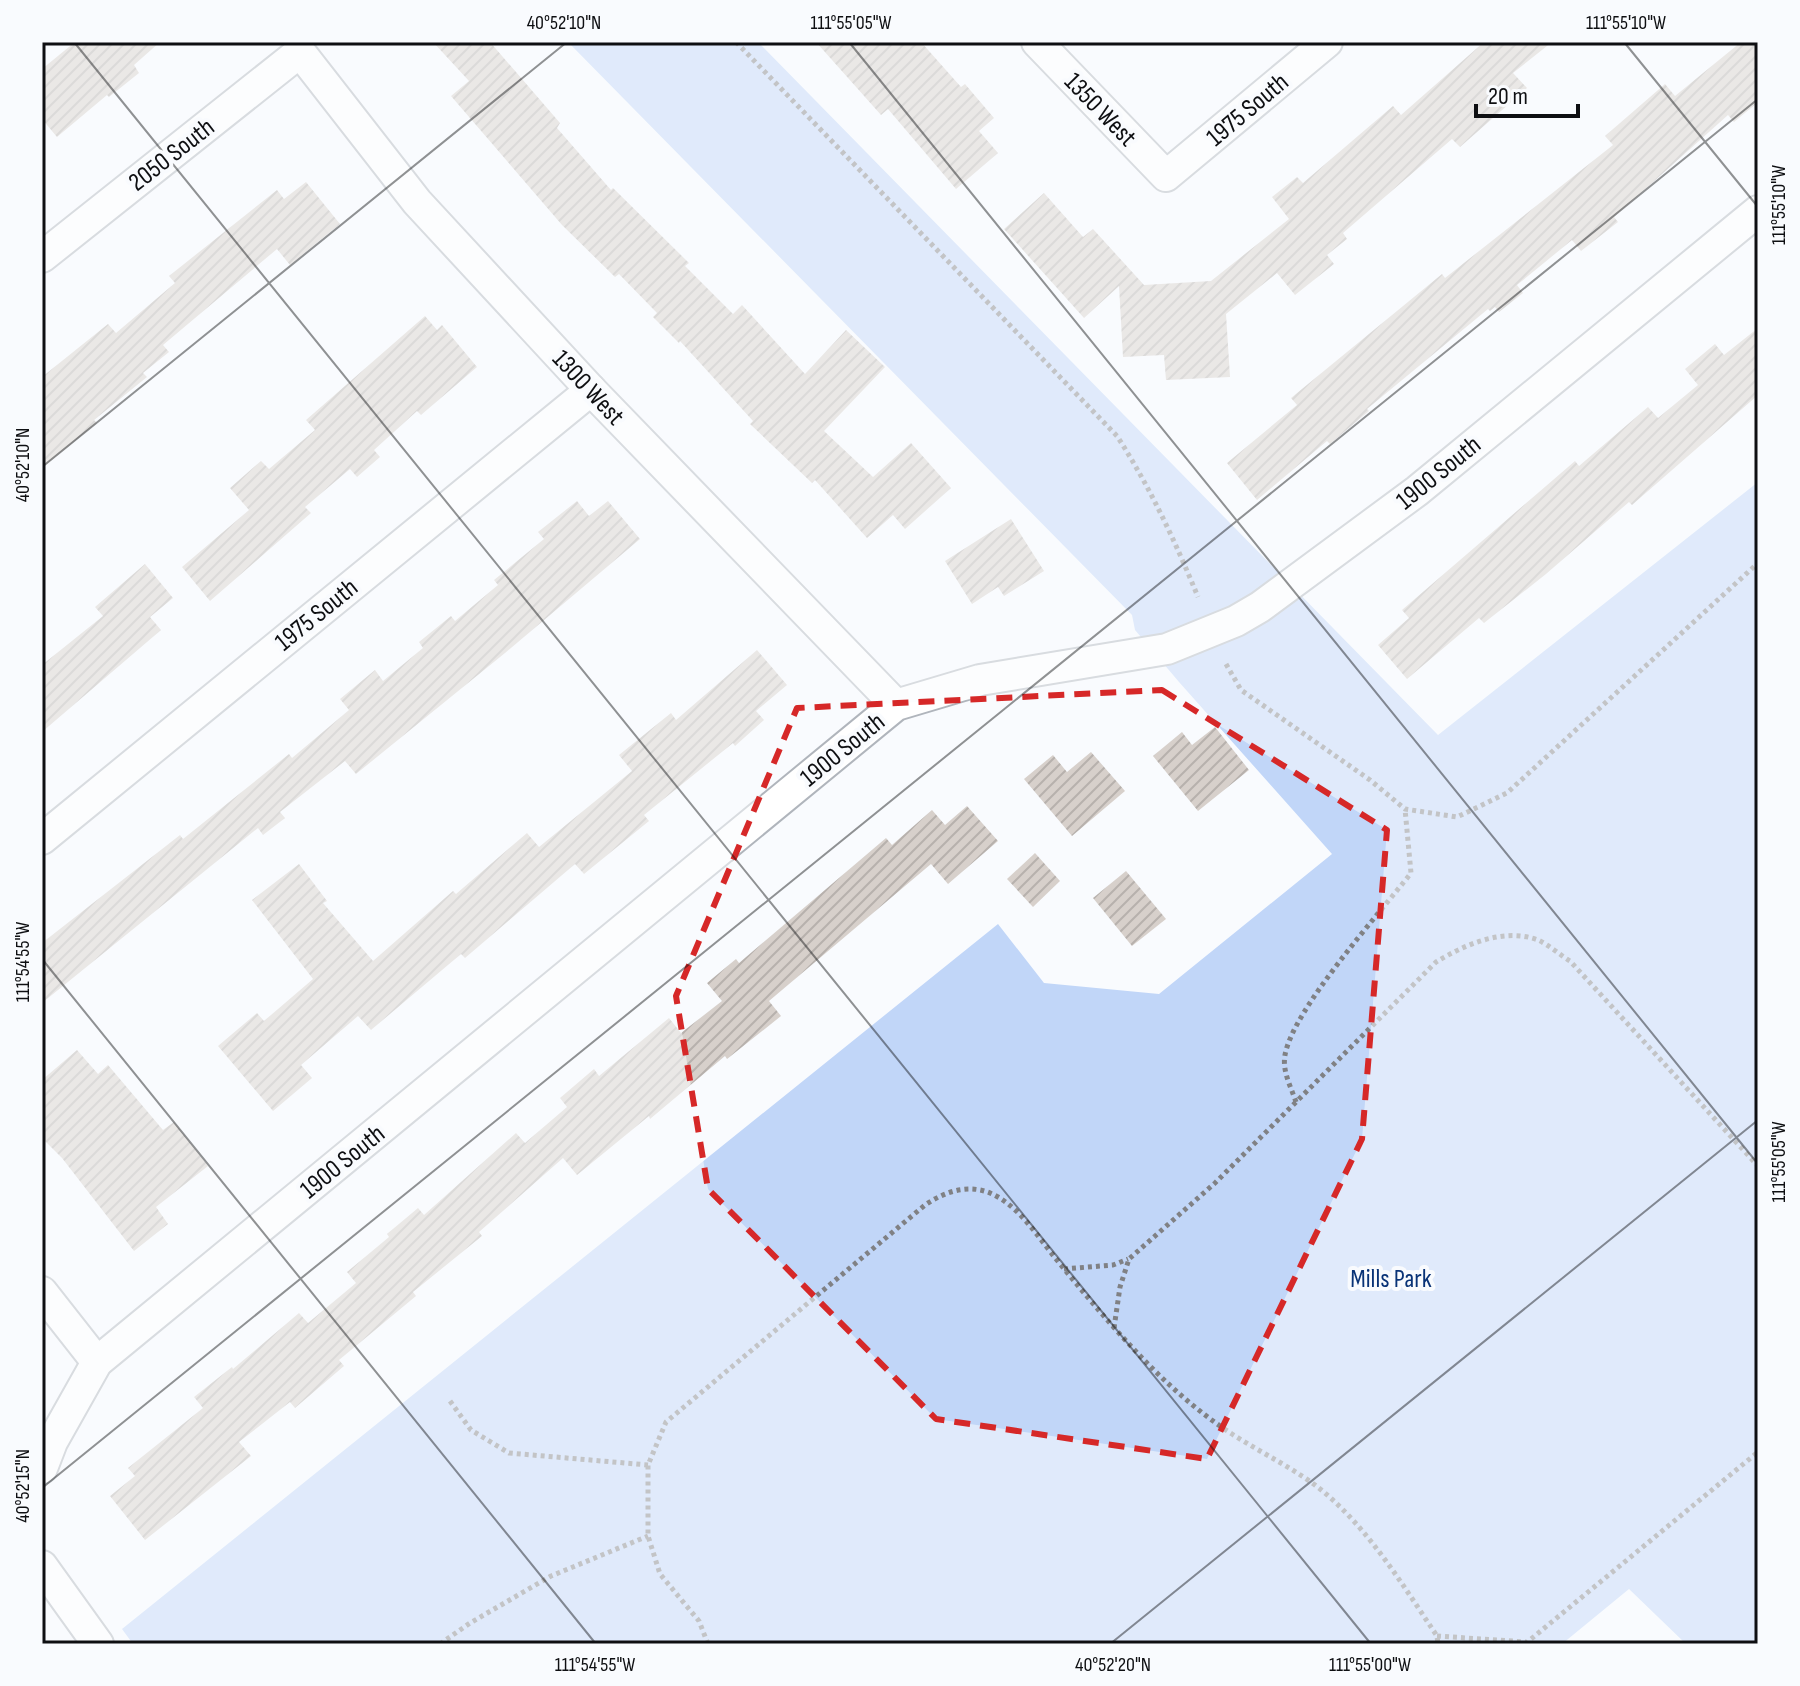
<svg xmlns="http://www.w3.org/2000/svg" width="1800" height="1686" font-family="'Sofia Sans Condensed',sans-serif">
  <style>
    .park { fill: #c1d6f8 }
    .building { fill: url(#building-hatch) }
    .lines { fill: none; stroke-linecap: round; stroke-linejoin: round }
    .street-casing { stroke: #b0b5bc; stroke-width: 34 }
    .path { stroke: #808184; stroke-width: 5; stroke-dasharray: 4 4; stroke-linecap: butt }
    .street { stroke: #fff; stroke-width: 30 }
    .marked { fill: none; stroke: #d62828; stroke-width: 6; stroke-dasharray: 16 10; stroke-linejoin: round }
    .ticks { fill: none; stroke: #0e0f12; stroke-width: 2; stroke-opacity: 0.45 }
    .labels { text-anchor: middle; stroke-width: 8; stroke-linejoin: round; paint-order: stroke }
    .street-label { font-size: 26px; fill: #0e0f12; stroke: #f9fbfe }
    .park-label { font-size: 26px; fill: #093377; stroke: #f9fbfe }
    .neatline { fill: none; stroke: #0e0f12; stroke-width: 3 }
    .ticks-label { font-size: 20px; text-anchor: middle; fill: #0e0f12 }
  </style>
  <defs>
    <pattern id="building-hatch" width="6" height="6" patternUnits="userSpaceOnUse" patternTransform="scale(2)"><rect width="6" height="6" fill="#d7d0cb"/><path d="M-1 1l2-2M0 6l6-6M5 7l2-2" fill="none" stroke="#b7b1ad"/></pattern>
  </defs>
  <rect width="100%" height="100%" fill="#f9fbfe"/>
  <!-- park -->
  <polygon class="park" points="568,42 758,42 1438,735 1758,482 1758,1644 1686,1644 1629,1589 1562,1644 133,1644 122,1629 998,924 1044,983 1159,994 1332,854 1179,682 1135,630 1132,615"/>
  <!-- building -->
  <g class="building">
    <polygon points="75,42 160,42 134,65 139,73 109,97 107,95 57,137 42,119 42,69"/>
    <polygon points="433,42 490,42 560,123 557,128 611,190 613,188 689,263 685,266 733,314 742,305 805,374 846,330 885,367 824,431 873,477 911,443 951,488 905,529 893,515 867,538 815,480 812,483 750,424 753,421 680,341 679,343 653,317 657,313 619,274 615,277 562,225 451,96 469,81"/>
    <polygon points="816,42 921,42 961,87 965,84 994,118 979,131 998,153 956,189 888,109 881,115"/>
    <polygon points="1484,42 1552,42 1513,73 1527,88 1460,147 1452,139 1343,233 1347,239 1327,255 1334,264 1295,295 1277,273 1226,314 1230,377 1166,380 1164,355 1123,357 1119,286 1084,318 1004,229 1044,193 1083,237 1093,229 1144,285 1211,281 1289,219 1272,197 1297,177 1303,183 1393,106 1401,115"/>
    <polygon points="1741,42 1758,42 1758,102 1734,122 1728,115 1614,217 1618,222 1581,251 1572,240 1517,285 1523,293 1499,312 1495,307 1490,311 1488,309 1367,409 1369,411 1330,444 1327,441 1257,500 1227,463 1297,405 1291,398 1442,274 1445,278 1613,145 1605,136 1665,84 1675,96"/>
    <polygon points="306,182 340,224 290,265 277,249 163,345 169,352 143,373 147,377 94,420 97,423 42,468 42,377 108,324 116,333 175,283 169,276 277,190 284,199"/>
    <polygon points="425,316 437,330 442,325 477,367 421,415 417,411 374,450 380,457 357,477 350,469 305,507 311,513 210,601 182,567 249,510 230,488 261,461 269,469 315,430 306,420"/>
    <polygon points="1758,328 1758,395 1632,505 1629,502 1546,574 1484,623 1479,618 1407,679 1378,645 1409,618 1402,610 1575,461 1579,466 1648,407 1658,418 1698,385 1685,369 1715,344 1724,355"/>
    <polygon points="577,501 589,516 608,501 640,539 505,653 356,774 345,761 280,812 285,818 263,835 258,828 42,1003 42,943 180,835 183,839 289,754 292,758 349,710 340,699 375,670 383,681 423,648 419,642 451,616 455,621 498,585 494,580 544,539 538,532"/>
    <polygon points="1011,519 1044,571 1004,596 998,587 972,604 945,561"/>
    <polygon points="145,564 173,598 150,617 161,630 42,732 42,665 103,616 95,607"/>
    <polygon points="757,650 787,685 756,711 764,720 735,746 733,743 644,815 649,821 584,874 575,864 465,958 461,954 371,1030 358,1016 301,1065 312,1078 273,1111 218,1046 257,1013 264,1021 313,979 252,900 299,864 327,901 323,903 373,961 453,891 456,894 527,833 539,847 632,771 619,755 671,713 676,720"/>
    <polygon points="1215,727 1249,770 1198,811 1153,756 1182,732 1192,745"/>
    <polygon points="1091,752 1125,791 1072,836 1024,779 1053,755 1067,772"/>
    <polygon points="967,806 998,841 948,884 931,864 769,1001 781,1016 727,1059 725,1056 650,1119 649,1116 577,1175 563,1158 479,1232 482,1236 413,1292 416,1296 339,1360 344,1366 295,1408 290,1402 239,1442 251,1456 145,1540 110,1496 135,1476 128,1468 203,1408 194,1397 232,1367 233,1369 299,1313 308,1323 356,1283 347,1272 389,1237 387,1234 418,1208 424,1215 516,1133 525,1143 567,1107 560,1098 594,1069 599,1076 669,1018 681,1033 722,1001 707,983 736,959 739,963 886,838 892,845 932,810 945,825"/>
    <polygon points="1035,853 1060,881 1033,907 1007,879"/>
    <polygon points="1126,871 1166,919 1132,946 1093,898"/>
    <polygon points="77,1050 98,1074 108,1065 163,1130 174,1122 208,1166 156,1207 168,1224 134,1251 62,1158 42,1138 42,1080"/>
  </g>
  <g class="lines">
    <defs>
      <g id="street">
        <polyline points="1037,42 1166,176 1327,42"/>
        <polyline points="42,257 300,52 417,202 591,390 896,705"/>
        <polyline points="42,839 591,390"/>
        <polyline points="42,1292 97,1362"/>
        <polyline points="42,1468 52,1442 97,1362 896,705 980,680 1167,649 1236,621 1260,607 1417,491 1758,211"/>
        <polyline points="42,1566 98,1644"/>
      </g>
    </defs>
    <!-- street casing -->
    <use href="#street" class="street-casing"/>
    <!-- path -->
    <g class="path">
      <path d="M 736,42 L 1117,436 C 1150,487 1175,541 1198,597"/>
      <polyline points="1226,664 1241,690 1370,780 1405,809 1457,817 1507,793 1758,563"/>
      <path d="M 1296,1102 C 1291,1087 1282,1071 1285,1055 C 1293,1009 1380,913 1411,873 L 1405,809"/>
      <polyline points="1064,1269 1113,1265 1128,1259"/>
      <path d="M 1114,1328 L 1120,1287 L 1129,1259 L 1215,1183 L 1436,962 C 1464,945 1504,927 1538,940 C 1549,945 1560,955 1570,961 L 1758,1166"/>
      <polyline points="450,1401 471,1430 509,1453 648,1465"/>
      <polyline points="1437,1636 1526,1642"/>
      <polyline points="440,1644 470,1623 551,1576 648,1536"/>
      <path d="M 708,1644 L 699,1621 L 660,1574 L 648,1536 L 648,1465 L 666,1422 L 925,1205 C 947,1190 973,1182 998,1197 C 1022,1211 1039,1238 1056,1259 C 1087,1297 1118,1334 1153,1369 C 1177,1393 1204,1416 1232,1434 C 1260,1452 1289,1466 1315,1485 C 1366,1524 1402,1584 1437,1636 L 1438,1644"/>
      <polyline points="1525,1644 1758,1452"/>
    </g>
    <!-- street -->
    <use href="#street" class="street"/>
  </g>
  <!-- marked area -->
  <path d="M0 0H1800V1686H0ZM 1162,690 L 1387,830 L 1362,1139 L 1207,1459 L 936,1419 L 708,1189 L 676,996 L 797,708 Z" fill="#f9fbfe" fill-opacity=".55" fill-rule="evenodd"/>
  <path class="marked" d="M 1162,690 L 1387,830 L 1362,1139 L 1207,1459 L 936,1419 L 708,1189 L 676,996 L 797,708 Z"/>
  <!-- ticks -->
  <path class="ticks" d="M 74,42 L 1371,1644M 849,42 L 1758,1164M 1624,42 L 1758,207M 42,467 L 567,42M 42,959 L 596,1644M 42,1488 L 1758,99M 1110,1644 L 1758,1120"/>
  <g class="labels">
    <!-- street labels -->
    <g class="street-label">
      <text transform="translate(1101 109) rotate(46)" y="9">1350 West</text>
      <text transform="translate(1247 109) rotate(-40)" y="9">1975 South</text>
      <text transform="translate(171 154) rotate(-38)" y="9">2050 South</text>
      <text transform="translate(589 387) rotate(47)" y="9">1300 West</text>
      <text transform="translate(1438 472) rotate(-39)" y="9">1900 South</text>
      <text transform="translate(316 614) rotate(-39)" y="9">1975 South</text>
      <text transform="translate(842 749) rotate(-39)" y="9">1900 South</text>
      <text transform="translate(342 1161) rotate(-39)" y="9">1900 South</text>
    </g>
    <!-- park labels -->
    <g class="park-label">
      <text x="1391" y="1287">Mills Park</text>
    </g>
  </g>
  <!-- border -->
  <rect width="1800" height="1686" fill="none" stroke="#f9fbfe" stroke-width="88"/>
  <!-- scale -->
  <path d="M1476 104v12h102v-12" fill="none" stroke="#0e0f12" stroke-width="4"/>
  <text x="1488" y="104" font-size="24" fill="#0e0f12" stroke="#f9fbfe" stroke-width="6" paint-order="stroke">20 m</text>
  <rect x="44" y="44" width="1712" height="1598" class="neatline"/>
  <g class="ticks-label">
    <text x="564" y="29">40°52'10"N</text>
    <text x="851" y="29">111°55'05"W</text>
    <text x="1626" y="29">111°55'10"W</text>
    <text transform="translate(1778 205) rotate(-90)" y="7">111°55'10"W</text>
    <text transform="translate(22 465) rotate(-90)" y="7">40°52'10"N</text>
    <text transform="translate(22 962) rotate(-90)" y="7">111°54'55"W</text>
    <text transform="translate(1778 1162) rotate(-90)" y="7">111°55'05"W</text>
    <text transform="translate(22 1486) rotate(-90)" y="7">40°52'15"N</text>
    <text x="595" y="1671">111°54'55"W</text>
    <text x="1113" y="1671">40°52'20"N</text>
    <text x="1370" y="1671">111°55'00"W</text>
  </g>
</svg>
